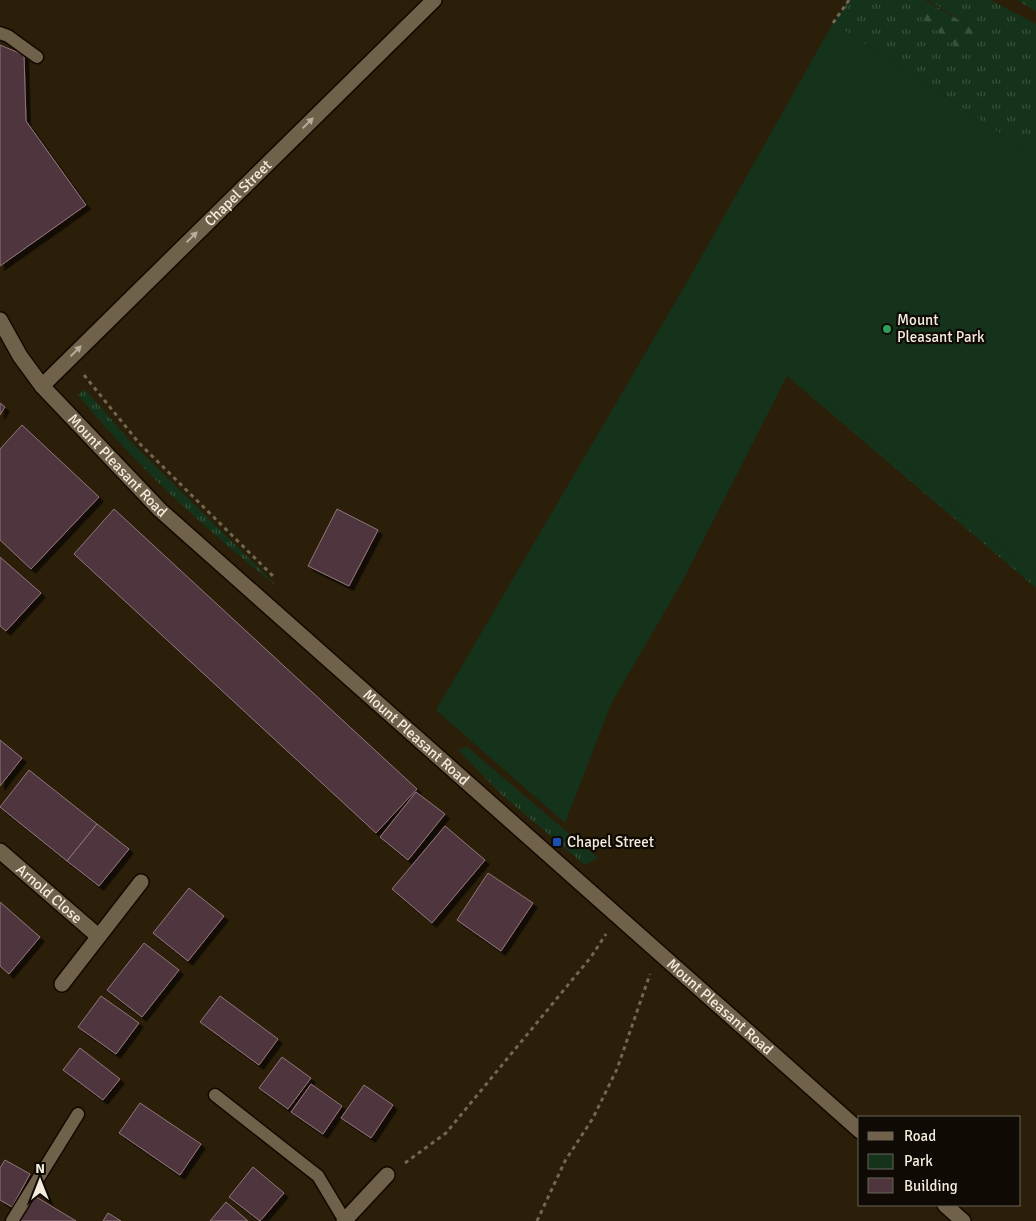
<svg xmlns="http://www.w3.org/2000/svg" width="1036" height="1221" font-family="Signika,sans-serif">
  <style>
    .grass { fill: url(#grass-tufts) }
    .forest { fill: url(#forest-firs) }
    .park { fill: #14331a }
    .building { fill: #4f353d; stroke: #92747d; filter: url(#shadow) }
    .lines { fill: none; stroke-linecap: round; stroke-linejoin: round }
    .lane-casing { stroke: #140800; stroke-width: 15 }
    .street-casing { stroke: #140800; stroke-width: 18 }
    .path { stroke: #726753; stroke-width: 3; stroke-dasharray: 4 4; stroke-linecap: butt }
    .lane { stroke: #70614a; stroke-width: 12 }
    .street { stroke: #70614a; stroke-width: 15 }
    .oneway { fill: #b9ad9b }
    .leisure-dot { fill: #2e9e5b; stroke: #0f0a03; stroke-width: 2 }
    .transit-dot { fill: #1a4fb4; stroke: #0f0a03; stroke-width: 2 }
    .labels { text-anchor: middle; stroke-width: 4.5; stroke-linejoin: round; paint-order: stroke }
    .street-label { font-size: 15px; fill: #f4ecde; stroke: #0f0a03 }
    .poi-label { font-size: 15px; fill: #f4ecde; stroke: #0f0a03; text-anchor: start }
  </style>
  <defs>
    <pattern id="grass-tufts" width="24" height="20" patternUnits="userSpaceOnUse" patternTransform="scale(1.25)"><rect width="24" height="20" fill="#14331a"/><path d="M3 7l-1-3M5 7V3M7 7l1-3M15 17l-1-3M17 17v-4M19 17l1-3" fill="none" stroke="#37513b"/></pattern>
    <pattern id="forest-firs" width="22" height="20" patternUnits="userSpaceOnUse" patternTransform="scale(1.25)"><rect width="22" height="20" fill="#14331a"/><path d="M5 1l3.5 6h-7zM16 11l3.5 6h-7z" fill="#37513b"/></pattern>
    <filter id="shadow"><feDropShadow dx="4.5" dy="4.5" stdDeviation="0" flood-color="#0009"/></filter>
  </defs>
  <rect width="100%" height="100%" fill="#2c1f09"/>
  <!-- grass -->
  <g class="grass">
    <polygon points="849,0 925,0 921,17 976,30 928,0 990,0 1036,24 1036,157 833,23"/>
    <polygon points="788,374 1036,573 1036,588 787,376"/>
    <path d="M 85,389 L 131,442 L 279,588 C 206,530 137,467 78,395 Z"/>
    <polygon points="467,747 598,858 585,865 502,795 458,750"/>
  </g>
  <!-- forest -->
  <g class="forest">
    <polygon points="925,0 976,30 964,54 921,17"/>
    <polygon points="1018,0 1036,0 1036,12"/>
  </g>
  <!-- park -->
  <polygon class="park" points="833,23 1036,157 1036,573 788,374 682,582 611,704 565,823 436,710 686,284"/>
  <!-- building -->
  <g class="building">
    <polygon points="0,45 24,55 26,121 86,205 0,266"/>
    <polygon points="0,403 5,407 0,415"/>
    <polygon points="22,425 99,497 31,569 0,540 0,449"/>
    <polygon points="114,509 417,789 376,833 74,554"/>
    <polygon points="337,509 378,530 349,586 308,566"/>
    <polygon points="0,557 41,593 6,631 0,626"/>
    <polygon points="0,740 22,758 0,786"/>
    <polygon points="29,770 97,824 67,861 0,807"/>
    <polygon points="416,792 445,814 408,860 380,837"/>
    <polygon points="97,824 129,849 99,886 67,861"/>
    <polygon points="445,826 485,860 432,923 392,889"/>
    <polygon points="488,873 533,903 501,951 457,920"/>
    <polygon points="189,888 224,916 188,961 153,933"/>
    <polygon points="0,902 40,937 9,974 0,966"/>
    <polygon points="144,943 179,970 142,1017 107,990"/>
    <polygon points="101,996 139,1023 116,1054 78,1027"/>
    <polygon points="220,996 278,1039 259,1065 200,1022"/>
    <polygon points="80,1048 120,1079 103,1100 63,1070"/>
    <polygon points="282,1057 311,1078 288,1109 259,1088"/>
    <polygon points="311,1084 342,1106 323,1134 291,1112"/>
    <polygon points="364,1085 393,1105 371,1138 341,1118"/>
    <polygon points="140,1103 201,1144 180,1175 119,1133"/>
    <polygon points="5,1160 30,1174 12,1207 0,1200 0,1168"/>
    <polygon points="253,1167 284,1193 260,1221 229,1197"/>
    <polygon points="33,1195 76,1221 17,1221"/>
    <polygon points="226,1202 248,1221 210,1221"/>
    <polygon points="108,1213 121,1221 103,1221"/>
  </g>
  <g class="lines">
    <defs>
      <g id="lane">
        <polyline points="0,33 8,36 37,57"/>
        <polyline points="215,1095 318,1176 345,1221"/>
        <polyline points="12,1221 78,1114"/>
      </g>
      <g id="street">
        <path id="s1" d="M 0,320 L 20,356 L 42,386 L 160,510 L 860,1131"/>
        <path id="s2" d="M 42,386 L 434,0"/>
        <path id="s3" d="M 0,851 L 98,936"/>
        <polyline points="62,984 141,882"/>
        <polyline points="945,1205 963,1221"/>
        <polyline points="344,1221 387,1175"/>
      </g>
    </defs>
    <!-- lane casing -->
    <use href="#lane" class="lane-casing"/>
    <!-- street casing -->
    <use href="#street" class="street-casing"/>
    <!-- path -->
    <g class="path">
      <polyline points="833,23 849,0"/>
      <polyline points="84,375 139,443 273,576"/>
      <polyline points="405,1163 446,1133 591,957 606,934"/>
      <polyline points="537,1221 565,1161 593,1118 617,1069 650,974"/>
    </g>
    <!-- lane -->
    <use href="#lane" class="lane"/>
    <!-- street -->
    <use href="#street" class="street"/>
  </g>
  <!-- one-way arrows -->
  <defs><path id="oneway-solid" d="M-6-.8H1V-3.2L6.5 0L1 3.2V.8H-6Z" transform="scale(1.25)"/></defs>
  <g class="oneway">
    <use href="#oneway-solid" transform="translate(308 123) rotate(-44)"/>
    <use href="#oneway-solid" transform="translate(192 237) rotate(-44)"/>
    <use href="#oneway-solid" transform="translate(76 351) rotate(-44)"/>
  </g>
  <!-- markers -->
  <circle class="leisure-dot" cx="887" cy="329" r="5"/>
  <rect class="transit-dot" x="552" y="837" width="10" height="10" rx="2.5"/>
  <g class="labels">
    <!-- street labels -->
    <g class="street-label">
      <text dy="5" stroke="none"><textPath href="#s2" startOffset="275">Chapel Street</textPath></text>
      <text dy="5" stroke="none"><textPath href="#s1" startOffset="188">Mount Pleasant Road</textPath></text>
      <text dy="5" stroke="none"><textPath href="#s1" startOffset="592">Mount Pleasant Road</textPath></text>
      <text dy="5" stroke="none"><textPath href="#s3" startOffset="65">Arnold Close</textPath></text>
      <text dy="5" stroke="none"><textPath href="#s1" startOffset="998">Mount Pleasant Road</textPath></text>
    </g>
    <!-- poi labels -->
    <g class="poi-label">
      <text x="897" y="325">Mount<tspan x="897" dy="17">Pleasant Park</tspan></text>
      <text x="567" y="847">Chapel Street</text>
    </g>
  </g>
  <!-- legend -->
  <rect x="858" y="1116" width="162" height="90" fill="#0f0a03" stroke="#6b645b"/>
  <rect x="868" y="1132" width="25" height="8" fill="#70614a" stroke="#6b645b"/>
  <text x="904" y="1141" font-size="15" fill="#f4ecde">Road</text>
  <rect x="868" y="1154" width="25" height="15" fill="#14331a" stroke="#6b645b"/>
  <text x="904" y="1166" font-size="15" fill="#f4ecde">Park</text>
  <rect x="868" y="1178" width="25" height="15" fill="#4f353d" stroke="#6b645b"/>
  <text x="904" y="1191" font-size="15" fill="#f4ecde">Building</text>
  <!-- north arrow -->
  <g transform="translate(40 1181)" stroke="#0f0a03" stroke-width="4" paint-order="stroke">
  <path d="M0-4L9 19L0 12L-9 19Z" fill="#f4ecde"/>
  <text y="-8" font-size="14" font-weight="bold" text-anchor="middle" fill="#f4ecde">N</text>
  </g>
</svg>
